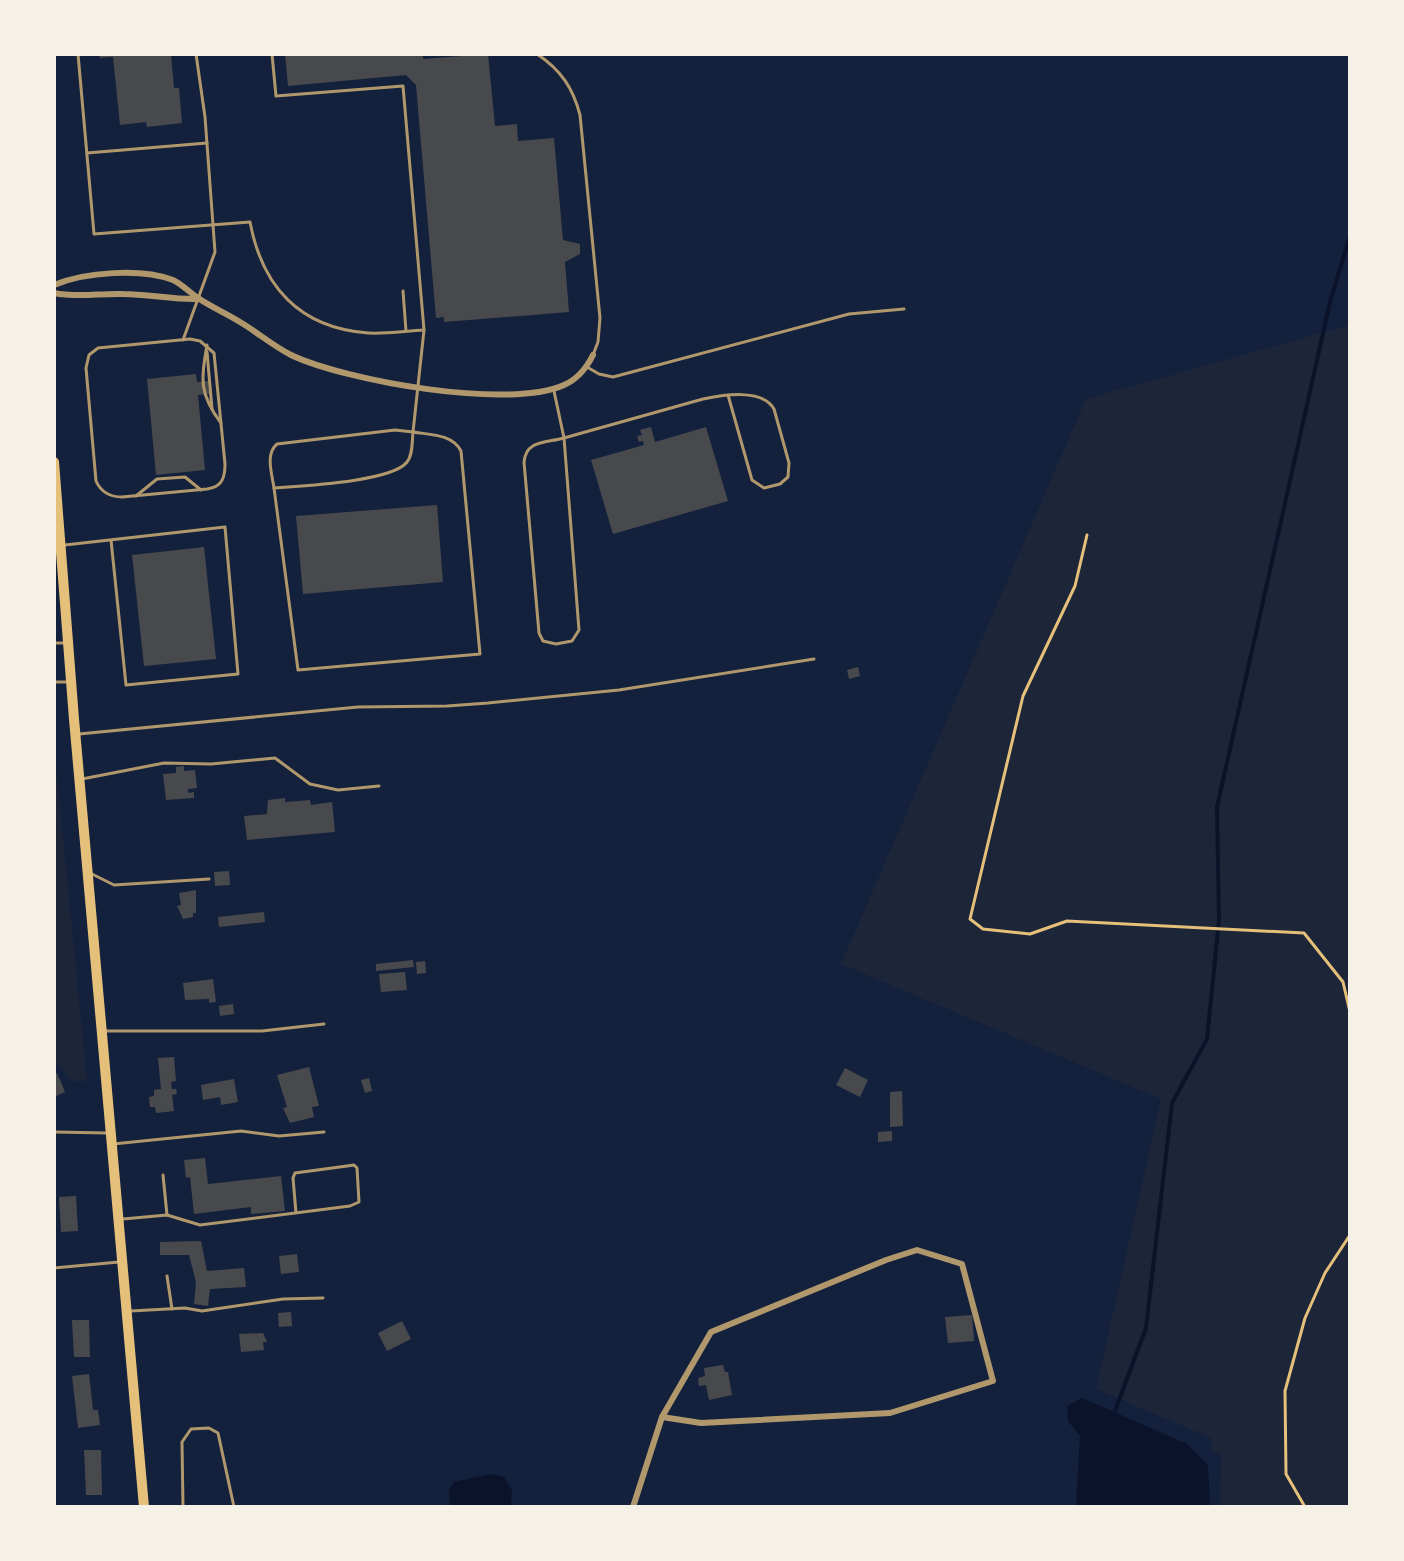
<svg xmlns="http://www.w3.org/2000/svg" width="1404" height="1561" font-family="Poppins,sans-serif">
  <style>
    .green { fill: #1d2539 }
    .water { fill: #0b132b }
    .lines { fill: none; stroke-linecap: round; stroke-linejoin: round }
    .stream { stroke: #0b132b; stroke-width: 4 }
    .building { fill: #48494c }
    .path { stroke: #e5c07b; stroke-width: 3 }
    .service { stroke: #b1986c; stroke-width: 3 }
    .minor { stroke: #b1986c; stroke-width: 6 }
    .primary { stroke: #e5c07b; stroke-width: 10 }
  </style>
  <rect width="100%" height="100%" fill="#14213d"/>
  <!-- green -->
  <g class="green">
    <polygon points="1350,325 1350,1507 1220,1507 1221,1455 1212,1450 1211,1438 1096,1389 1161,1099 841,964 1086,399"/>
    <polygon points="54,747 87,1080 87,1081 71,1081 58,1064 54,1065"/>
  </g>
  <!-- water -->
  <g class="water">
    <polygon points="1082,1398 1187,1444 1208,1465 1210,1507 1076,1507 1080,1436 1068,1421 1067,1406"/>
    <polygon points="491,1474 504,1477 512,1490 511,1507 450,1507 449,1490 454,1482"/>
  </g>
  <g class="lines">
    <!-- stream -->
    <polyline class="stream" points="1113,1416 1146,1328 1172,1103 1207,1039 1219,920 1217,807 1330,302 1350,236"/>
  </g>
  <!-- building -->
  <g class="building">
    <polygon points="99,54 171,54 174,88 179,88 182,123 147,127 146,122 120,125 113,57 100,58"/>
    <polygon points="285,54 423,54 423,59 488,54 495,126 517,124 518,141 554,138 563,240 580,244 580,254 565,262 569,312 444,322 444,317 436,318 416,85 406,75 288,86"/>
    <polygon points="196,374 197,382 208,381 209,394 198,395 205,470 156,475 147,379"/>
    <polygon points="651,427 655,442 706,427 728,501 613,534 591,460 644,445 643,441 639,442 637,436 642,435 640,430"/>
    <polygon points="437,505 443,582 303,594 296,516"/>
    <polygon points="204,547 216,659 144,666 132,555"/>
    <polygon points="858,667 860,676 849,679 847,670"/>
    <polygon points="184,766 184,771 195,770 197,788 188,789 188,793 194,792 194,798 166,800 163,774 176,773 176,767"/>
    <polygon points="285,798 285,802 310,800 311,805 332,802 335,832 247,840 244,816 267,814 268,800"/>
    <polygon points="229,871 230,885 215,886 214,872"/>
    <polygon points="196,890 196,913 193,913 193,917 183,919 177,906 181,905 179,893"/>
    <polygon points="264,912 265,922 219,927 218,917"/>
    <polygon points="413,960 414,967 376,971 376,964"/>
    <polygon points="425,961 426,973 417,974 416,962"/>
    <polygon points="405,972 407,990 381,992 379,974"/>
    <polygon points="213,979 216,1002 209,1003 209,999 185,1000 183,983"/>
    <polygon points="233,1004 234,1014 220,1016 219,1006"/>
    <polygon points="174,1057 176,1081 171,1082 172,1089 176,1089 177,1094 172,1095 174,1111 156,1113 155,1107 150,1107 149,1097 154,1096 154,1090 161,1089 158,1058"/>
    <polygon points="309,1067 319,1106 312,1107 314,1117 290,1123 283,1108 287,1107 277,1075"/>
    <polygon points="845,1068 868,1080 860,1097 836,1085"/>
    <polygon points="57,1073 65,1092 54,1097 54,1075"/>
    <polygon points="369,1078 372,1091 365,1093 361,1080"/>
    <polygon points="234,1079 238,1102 221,1105 220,1097 203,1100 201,1085"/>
    <polygon points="902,1091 903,1126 890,1127 890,1092"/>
    <polygon points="892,1131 892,1141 878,1142 878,1132"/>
    <polygon points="205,1158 208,1184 281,1176 285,1211 251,1214 251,1207 194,1214 190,1177 186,1178 184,1160"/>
    <polygon points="76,1196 78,1231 61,1232 59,1197"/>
    <polygon points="201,1241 207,1271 244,1268 246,1287 210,1289 208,1306 194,1304 196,1282 189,1255 160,1255 160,1242"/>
    <polygon points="297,1254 299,1272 281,1274 279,1256"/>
    <polygon points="291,1312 292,1326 279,1327 278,1313"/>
    <polygon points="972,1315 974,1341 948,1343 945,1317"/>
    <polygon points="72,1320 89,1320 90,1357 74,1357"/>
    <polygon points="402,1321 411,1339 387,1351 378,1333"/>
    <polygon points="263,1333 267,1342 263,1342 264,1350 241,1352 239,1334"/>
    <polygon points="723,1365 725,1372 728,1372 732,1395 709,1400 706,1385 699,1386 698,1378 705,1376 704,1368"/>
    <polygon points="89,1374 93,1410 98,1410 100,1425 78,1428 72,1376"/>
    <polygon points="84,1450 101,1450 102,1495 86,1495"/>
  </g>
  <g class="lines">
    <!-- path -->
    <g class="path">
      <polyline points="1087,535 1075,586 1023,696 970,919 983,929 1030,934 1067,921 1304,933 1343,982 1350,1012"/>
      <polyline points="1305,1507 1286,1474 1285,1391 1305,1318 1325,1273 1350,1235"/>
    </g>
    <!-- service -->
    <g class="service">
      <path d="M 78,54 L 94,234 L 250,222 C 262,286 299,328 368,333 C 386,334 405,331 424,330 L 403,86 L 276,96 L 272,54"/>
      <path d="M 537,54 C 561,70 573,88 580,115 L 600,318 L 598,342 L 593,355"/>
      <polyline points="87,153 207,143"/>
      <polyline points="403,291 406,331"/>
      <path d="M 190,339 L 200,341 L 214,353 L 225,464 C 225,478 222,487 207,489 L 122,497 C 110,497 101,492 96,481 L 86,368 L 89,355 L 98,348 Z"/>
      <polyline points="183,340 215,252 205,117 196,54"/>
      <path d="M 207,345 C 201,380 199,394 221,423"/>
      <polyline points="207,352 212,409"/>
      <polyline points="587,367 599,374 613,377 849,314 904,309"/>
      <path d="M 554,391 L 564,438 C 546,443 526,440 524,462 L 539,633 L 543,641 L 556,644 L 572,641 L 579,630 L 564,438 L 703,399 C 723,395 762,388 774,409 L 789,463 L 788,477 L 780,484 L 764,488 L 752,480 L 728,395"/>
      <path d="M 395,430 L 413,432 C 412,441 413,455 407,462 C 392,482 299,486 274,488 C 272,474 265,454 277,444 Z"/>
      <path d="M 274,488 L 298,670 L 480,654 L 461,451 C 452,434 431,435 413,432 L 424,330"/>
      <polyline points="136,496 157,479 185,477 201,490"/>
      <polyline points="65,545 225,527 238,674 126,685 111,540"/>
      <polyline points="54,643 65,643"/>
      <polyline points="54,682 68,682"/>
      <polyline points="79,734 358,707 447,706 488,703 619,690 814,659"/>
      <polyline points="82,779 164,763 211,764 275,758 310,784 338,790 379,786"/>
      <polyline points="92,874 114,885 209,879"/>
      <polyline points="106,1031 262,1031 324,1024"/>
      <polyline points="54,1132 108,1133"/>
      <polyline points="113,1144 241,1131 279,1136 324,1132"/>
      <polyline points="163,1175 167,1215"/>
      <polyline points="123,1219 167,1215 200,1225 350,1206 359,1202 357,1168 354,1165 347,1166 295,1173 293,1178 296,1213"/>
      <polyline points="54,1268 119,1262"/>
      <polyline points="167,1276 172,1309"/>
      <polyline points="131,1311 185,1308 202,1311 283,1299 323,1298"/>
      <polyline points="183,1507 182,1442 191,1429 209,1428 218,1433 234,1507"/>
    </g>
    <!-- minor -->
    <g class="minor">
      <path d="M 54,285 C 85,272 141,268 173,280 C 182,284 190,293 198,298 C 211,307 226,313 240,322 C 257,332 273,346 291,355 C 346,381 509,410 564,385 C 578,379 586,369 593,355"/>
      <path d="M 54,293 C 78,298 100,293 123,294 C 149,294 173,300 199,299"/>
      <polygon points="917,1250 962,1264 993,1381 890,1413 701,1423 662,1417 711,1332 886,1260"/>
      <polyline points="633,1507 662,1417"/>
    </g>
    <!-- primary -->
    <polyline class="primary" points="54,462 74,719 144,1507"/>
  </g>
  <!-- border -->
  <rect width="1404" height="1561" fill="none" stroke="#f6f1e7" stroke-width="112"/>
</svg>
